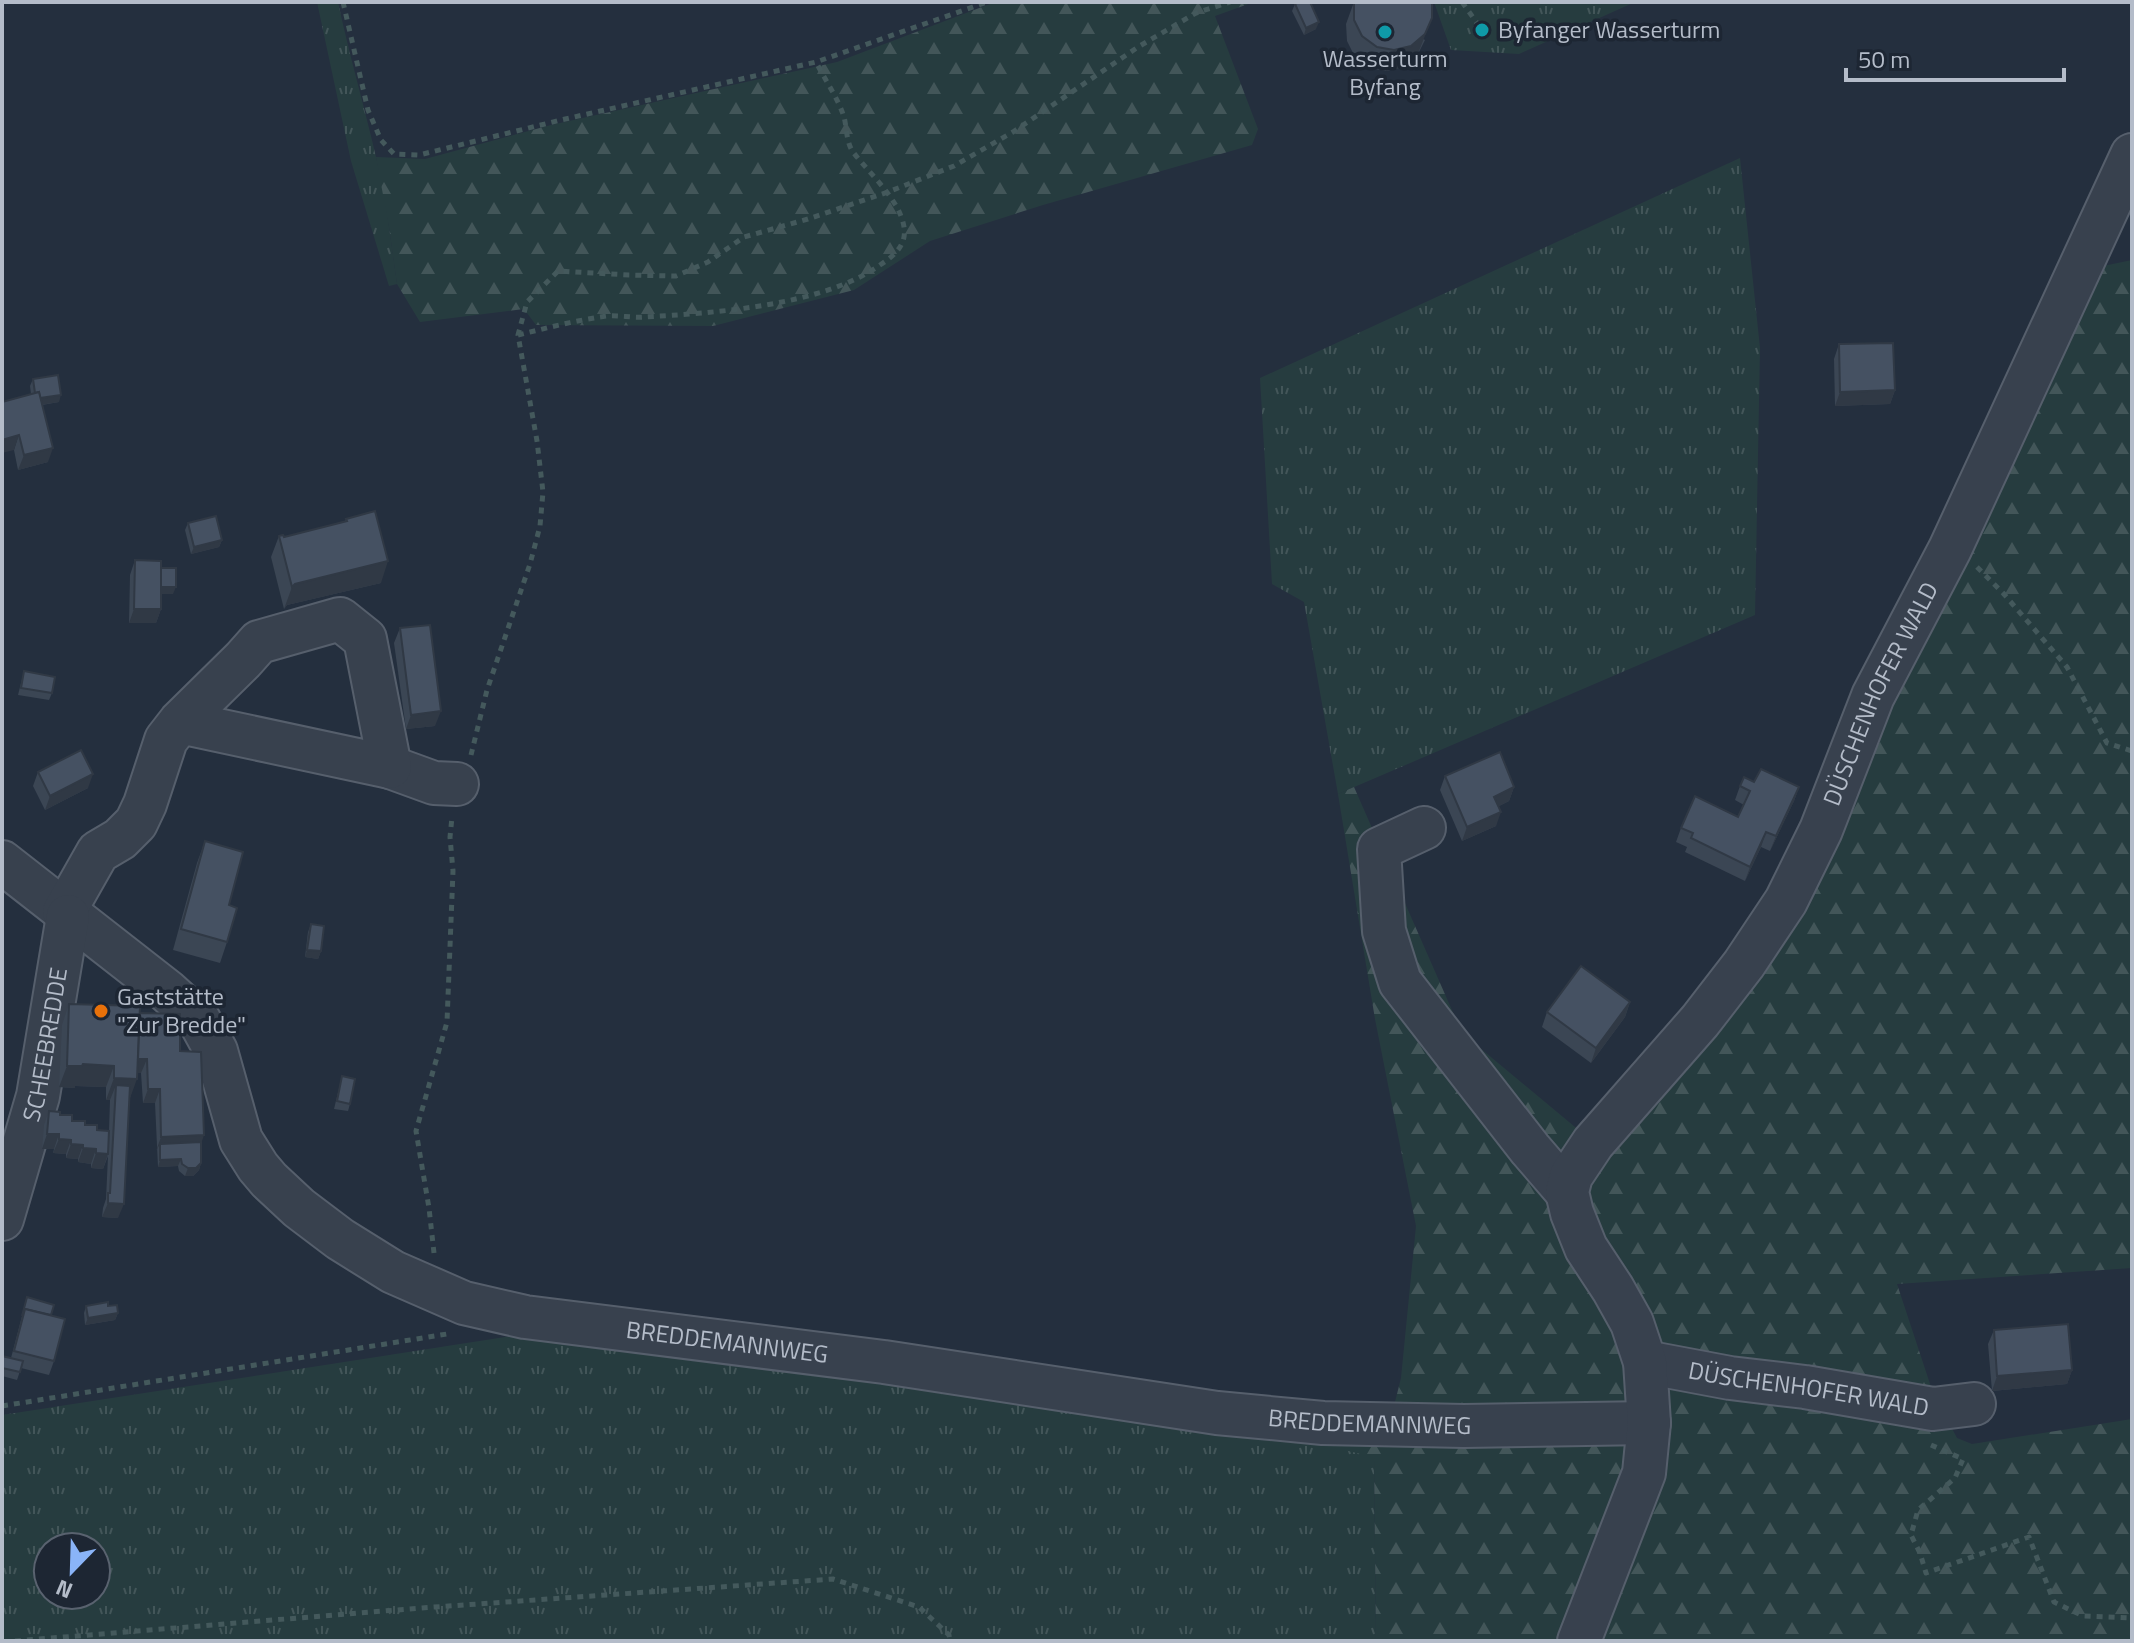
<svg xmlns="http://www.w3.org/2000/svg" width="2134" height="1643" font-family="'Titillium Web',sans-serif">
  <style>
    .grass { fill: url(#grass-tufts); fill-rule: evenodd }
    .forest { fill: url(#forest-firs) }
    .lines { fill: none; stroke-linecap: round; stroke-linejoin: round }
    .minor-casing { stroke: #565f6c; stroke-width: 46 }
    .path { stroke: #44595c; stroke-width: 5; stroke-dasharray: 6 6; stroke-linecap: butt }
    .minor { stroke: #38414e; stroke-width: 42 }
    .wall { fill: #3b4654 }
    .shaded-wall { fill: #303945 }
    .building { fill: #455162; stroke: #303945; stroke-width: 2 }
    .culture-dot { fill: #0f9aa8; stroke: #1d2633; stroke-width: 3 }
    .food-dot { fill: #e8710a; stroke: #1d2633; stroke-width: 3 }
    .labels { text-anchor: middle; stroke-width: 7; stroke-linejoin: round; paint-order: stroke }
    .poi-label { font-size: 24px; fill: #b4bcc9; stroke: #1d2633; text-anchor: start }
    .street-label { font-size: 24px; fill: #b4bcc9; stroke: #1d2633 }
  </style>
  <defs>
    <pattern id="grass-tufts" width="24" height="20" patternUnits="userSpaceOnUse" patternTransform="scale(2)"><rect width="24" height="20" fill="#263c3f"/><path d="M3 7l-1-3M5 7V3M7 7l1-3M15 17l-1-3M17 17v-4M19 17l1-3" fill="none" stroke="#435659"/></pattern>
    <pattern id="forest-firs" width="22" height="20" patternUnits="userSpaceOnUse" patternTransform="scale(2)"><rect width="22" height="20" fill="#263c3f"/><path d="M5 1l3.5 6h-7zM16 11l3.5 6h-7z" fill="#435659"/></pattern>
  </defs>
  <rect width="100%" height="100%" fill="#242f3e"/>
  <!-- grass -->
  <g class="grass">
    <path d="M 317,2 L 338,2 C 349,54 364,105 376,157 C 386,199 391,241 397,284 L 389,286 L 351,161 Z"/>
    <polygon points="1434,2 1635,2 1519,54 1451,50"/>
    <polygon points="1740,158 1760,348 1755,615 1338,794 1304,602 1272,584 1260,378"/>
    <path d="M 525,1334 L 1354,1417 L 1374,1457 L 1376,1641 L 2,1641 L 2,1415 ZM 48,1547 L 96,1547 L 96,1595 L 48,1595 Z"/>
  </g>
  <!-- forest -->
  <g class="forest">
    <polygon points="995,2 1254,2 1215,16 1258,129 1252,145 1043,205 930,241 854,290 713,326 536,325 524,309 420,322 397,284 389,227 376,157 425,159 551,125 837,62"/>
    <polygon points="2132,260 2132,1268 1897,1284 1933,1393 1957,1438 1972,1444 2132,1419 2132,1641 1376,1641 1374,1457 1344,1450 1354,1417 1392,1414 1401,1378 1416,1226 1375,1019 1338,794 1354,787 1462,1033 1587,1137 1741,962 2070,273"/>
  </g>
  <g class="lines">
    <defs>
      <g id="minor">
        <polyline points="390,767 434,783 457,784"/>
        <polyline points="1424,828 1379,849 1384,931 1400,982 1530,1149 1567,1192"/>
        <path id="s1" d="M 2,862 L 167,991 L 199,1020 L 216,1051 L 241,1140 L 258,1167 L 269,1180 L 299,1208 L 340,1239 L 393,1272 L 464,1303 L 525,1317 L 884,1362 L 1217,1413 L 1323,1423 L 1464,1426 L 1649,1423"/>
        <polyline points="64,912 98,852 120,839 136,823 145,804 166,740 180,722 243,660 259,642 340,619 365,639 390,767 180,722"/>
        <path id="s2" d="M 2,1219 L 38,1096 L 68,916"/>
        <path id="s3" d="M 1645,1362 L 1730,1378 L 1805,1387 L 1933,1409 L 1974,1404"/>
        <path id="s4" d="M 1579,1641 L 1644,1473 L 1649,1423 L 1645,1362 L 1632,1323 L 1613,1289 L 1586,1248 L 1572,1213 L 1567,1192 L 1571,1176 L 1593,1143 L 1700,1021 L 1744,964 L 1786,901 L 1821,830 L 1873,696 L 1950,549 L 2132,155"/>
      </g>
    </defs>
    <!-- minor casing -->
    <use href="#minor" class="minor-casing"/>
    <!-- path -->
    <g class="path">
      <polyline points="343,2 368,110 381,140 394,154 419,155 561,120 816,62 987,2"/>
      <polyline points="1462,2 1482,30"/>
      <path d="M 518,335 C 547,328 577,320 607,316 C 619,315 632,318 644,317 C 714,313 822,306 880,265 C 894,256 907,245 904,227 C 900,200 869,173 853,152 C 846,142 847,128 844,117 C 838,98 825,80 816,62"/>
      <polyline points="1977,567 2003,593 2067,667 2107,743 2132,751"/>
      <polyline points="471,755 487,690 530,564 540,526 543,492 537,441 518,335 527,302 558,271 629,275 676,276 708,262 744,237 808,219 888,192 954,166 1013,132 1138,47 1196,13 1230,2"/>
      <polyline points="434,1253 429,1208 416,1131 447,1022 453,871 450,837 452,817"/>
      <polyline points="2,1406 447,1334"/>
      <polyline points="1931,1445 1963,1459 1955,1478 1918,1510 1911,1535 1920,1553 1926,1573 2029,1537 2054,1602 2083,1616 2132,1618"/>
      <polyline points="15,1641 421,1608 833,1579 919,1607 949,1635 950,1641"/>
    </g>
    <!-- minor -->
    <use href="#minor" class="minor"/>
  </g>
  <!-- wall -->
  <g class="wall">
    <polygon points="1354,2 1425,40 1417,56 1404,67 1386,71 1369,68 1355,57 1347,41 1346,24"/>
    <polygon points="1295,4 1316,29 1304,35 1292,11"/>
    <polygon points="1839,344 1895,390 1890,404 1835,406 1834,359"/>
    <polygon points="33,379 59,402 42,405 48,462 18,470 14,450 31,394 30,386"/>
    <polygon points="346,519 381,583 287,605 284,609 271,557 279,536 284,537 345,521"/>
    <polygon points="188,523 222,540 219,547 191,554 185,530"/>
    <polygon points="135,560 173,594 161,594 161,609 156,623 129,623 130,575"/>
    <polygon points="400,628 435,726 406,729 394,643"/>
    <polygon points="24,671 52,693 49,700 18,695"/>
    <polygon points="38,772 88,788 45,810 33,786"/>
    <polygon points="1445,776 1514,787 1509,801 1499,806 1496,826 1462,841 1440,790"/>
    <polygon points="1754,782 1799,787 1794,801 1770,851 1761,847 1745,881 1685,852 1687,847 1676,842 1681,828 1738,817 1744,805 1735,800 1740,786"/>
    <polygon points="205,841 229,905 227,942 220,963 173,950 197,863"/>
    <polygon points="311,924 321,951 318,959 305,957 308,932"/>
    <polygon points="1630,1002 1625,1017 1591,1063 1542,1027 1547,1012"/>
    <polygon points="69,1004 140,1013 180,1051 201,1142 201,1163 199,1170 193,1176 185,1176 179,1171 178,1166 158,1167 155,1103 143,1103 141,1073 137,1073 129,1101 118,1218 102,1217 103,1208 106,1199 108,1156 103,1169 91,1168 91,1164 78,1162 78,1159 66,1158 66,1154 53,1153 54,1149 42,1149 44,1125 49,1111 97,1130 109,1131 110,1100 106,1100 106,1087 75,1086 75,1088 59,1087 62,1025"/>
    <polygon points="342,1076 350,1104 348,1111 334,1109"/>
    <polygon points="27,1297 51,1315 54,1361 49,1375 21,1368 17,1380 2,1376 2,1356 11,1358"/>
    <polygon points="86,1306 108,1306 118,1313 115,1320 85,1325 84,1313"/>
    <polygon points="1994,1330 2072,1370 2067,1384 1992,1391 1988,1344"/>
  </g>
  <!-- shaded-wall -->
  <g class="shaded-wall">
    <polygon points="1432,18 1417,56 1404,67 1386,71 1394,50"/>
    <polygon points="1319,22 1316,29 1304,35 1306,28"/>
    <polygon points="1895,390 1890,404 1835,406 1840,392"/>
    <polygon points="61,395 59,402 33,406 36,399"/>
    <polygon points="19,435 14,450 2,453 2,440"/>
    <polygon points="53,448 48,462 18,470 24,455"/>
    <polygon points="222,540 219,547 191,554 194,547"/>
    <polygon points="388,561 381,583 287,605 284,609 292,587 295,584"/>
    <polygon points="159,587 176,587 173,594 156,594"/>
    <polygon points="134,609 161,609 156,623 129,623"/>
    <polygon points="441,711 435,726 406,729 411,715"/>
    <polygon points="93,774 88,788 45,810 50,796"/>
    <polygon points="1514,787 1509,801 1489,811 1494,797"/>
    <polygon points="1799,787 1794,801 1770,851 1776,836"/>
    <polygon points="1501,812 1496,826 1462,841 1467,827"/>
    <polygon points="1766,832 1761,847 1745,881 1750,867"/>
    <polygon points="307,950 321,951 318,959 305,957"/>
    <polygon points="1630,1002 1625,1017 1591,1063 1596,1048"/>
    <polygon points="135,1058 147,1059 141,1073 130,1073"/>
    <polygon points="83,1064 114,1066 106,1087 75,1086 75,1088 59,1087 67,1066"/>
    <polygon points="114,1078 137,1079 129,1101 116,1085 110,1100 106,1100"/>
    <polygon points="148,1089 160,1089 155,1103 143,1103"/>
    <polygon points="47,1134 59,1134 54,1149 42,1149"/>
    <polygon points="204,1135 199,1150 160,1144 156,1151 161,1137"/>
    <polygon points="59,1139 71,1140 66,1154 53,1153"/>
    <polygon points="71,1144 83,1145 78,1159 66,1158"/>
    <polygon points="83,1148 96,1149 91,1164 78,1162"/>
    <polygon points="96,1153 108,1154 103,1169 91,1168"/>
    <polygon points="181,1159 178,1166 158,1167 160,1160"/>
    <polygon points="201,1163 199,1170 193,1176 185,1176 188,1168"/>
    <polygon points="108,1203 124,1204 118,1218 102,1217"/>
    <polygon points="118,1313 115,1320 85,1325 88,1318"/>
    <polygon points="2072,1370 2067,1384 1992,1391 1997,1376"/>
  </g>
  <!-- building -->
  <g class="building">
    <polygon points="1299,2 1310,2 1319,22 1306,28 1295,4"/>
    <polygon points="1354,2 1432,2 1432,18 1425,34 1411,46 1394,50 1377,47 1362,36 1354,20"/>
    <polygon points="1893,343 1895,390 1840,392 1839,344"/>
    <polygon points="58,375 61,395 40,398 39,392 35,393 33,379"/>
    <polygon points="39,392 53,448 24,455 19,435 2,440 2,402"/>
    <polygon points="375,511 388,561 295,584 292,587 279,536 283,535 284,537 347,521 346,519"/>
    <polygon points="216,516 222,540 194,547 188,523"/>
    <polygon points="135,560 161,561 161,609 134,609"/>
    <rect x="161" y="568" width="15" height="19"/>
    <polygon points="430,625 441,711 411,715 400,628"/>
    <polygon points="24,671 55,677 52,693 21,688"/>
    <polygon points="81,750 93,774 50,796 38,772"/>
    <polygon points="1500,752 1514,787 1494,797 1501,812 1467,827 1445,776"/>
    <polygon points="1761,769 1799,787 1776,836 1766,832 1750,867 1691,838 1693,833 1681,828 1695,796 1738,817 1750,791 1740,786 1744,777 1754,782"/>
    <polygon points="205,841 243,852 229,905 237,908 227,942 181,929"/>
    <polygon points="311,924 324,926 321,951 307,950"/>
    <polygon points="1581,966 1630,1002 1596,1048 1547,1012"/>
    <polygon points="69,1004 140,1006 137,1079 114,1078 114,1066 83,1064 82,1066 67,1066"/>
    <polygon points="140,1013 180,1014 180,1051 201,1052 204,1135 161,1137 160,1089 148,1089 147,1059 138,1059"/>
    <polygon points="342,1076 355,1079 350,1104 337,1101"/>
    <polygon points="116,1085 130,1086 124,1204 108,1203 108,1193 110,1193"/>
    <polygon points="49,1111 60,1112 60,1115 72,1115 72,1121 85,1121 85,1125 97,1125 97,1130 109,1131 108,1154 96,1153 96,1149 83,1148 83,1145 71,1144 71,1140 59,1139 59,1134 47,1134"/>
    <polygon points="201,1142 201,1163 196,1168 188,1168 182,1164 181,1159 160,1160 160,1144"/>
    <polygon points="27,1297 54,1305 51,1315 25,1309 22,1316"/>
    <polygon points="108,1302 108,1306 117,1305 118,1313 88,1318 86,1306"/>
    <polygon points="25,1309 65,1319 54,1361 14,1351"/>
    <polygon points="2068,1324 2072,1370 1997,1376 1994,1330"/>
    <polygon points="2,1356 23,1361 20,1372 2,1368"/>
  </g>
  <!-- markers -->
  <g class="culture-dot">
    <circle cx="1482" cy="30" r="8"/>
    <circle cx="1385" cy="32" r="8"/>
  </g>
  <circle class="food-dot" cx="101" cy="1011" r="8"/>
  <g class="labels">
    <!-- poi labels -->
    <g class="poi-label">
      <text x="1498" y="38">Byfanger Wasserturm</text>
      <text x="1385" y="67" text-anchor="middle">Wasserturm<tspan x="1385" dy="28">Byfang</tspan></text>
      <text x="117" y="1005">Gaststätte<tspan x="117" dy="28">"Zur Bredde"</tspan></text>
    </g>
    <!-- street labels -->
    <g class="street-label">
      <text dy="8" stroke="none"><textPath href="#s4" startOffset="1074">DÜSCHENHOFER WALD</textPath></text>
      <text dy="8" stroke="none"><textPath href="#s2" startOffset="180">SCHEEBREDDE</textPath></text>
      <text dy="8" stroke="none"><textPath href="#s1" startOffset="928">BREDDEMANNWEG</textPath></text>
      <text dy="8" stroke="none"><textPath href="#s3" startOffset="166">DÜSCHENHOFER WALD</textPath></text>
      <text dy="8" stroke="none"><textPath href="#s1" startOffset="1576">BREDDEMANNWEG</textPath></text>
    </g>
  </g>
  <!-- border -->
  <rect width="2134" height="1643" fill="none" stroke="#b4bcc9" stroke-width="8"/>
  <!-- north arrow -->
  <g transform="translate(72 1571) rotate(203)"><circle r="38" fill="#1d2633" stroke="#59626f" stroke-width="2"/>
  <path d="M0-6L14 30L0 20L-14 30Z" fill="#8ab4f8"/>
  <text y="-12" font-size="22" font-weight="bold" text-anchor="middle" fill="#b4bcc9">N</text>
  </g>
  <!-- scale -->
  <path d="M1846 68v12h218v-12" fill="none" stroke="#b4bcc9" stroke-width="4"/>
  <text x="1858" y="68" font-size="24" fill="#b4bcc9" stroke="#1d2633" stroke-width="6" paint-order="stroke">50 m</text>
</svg>
